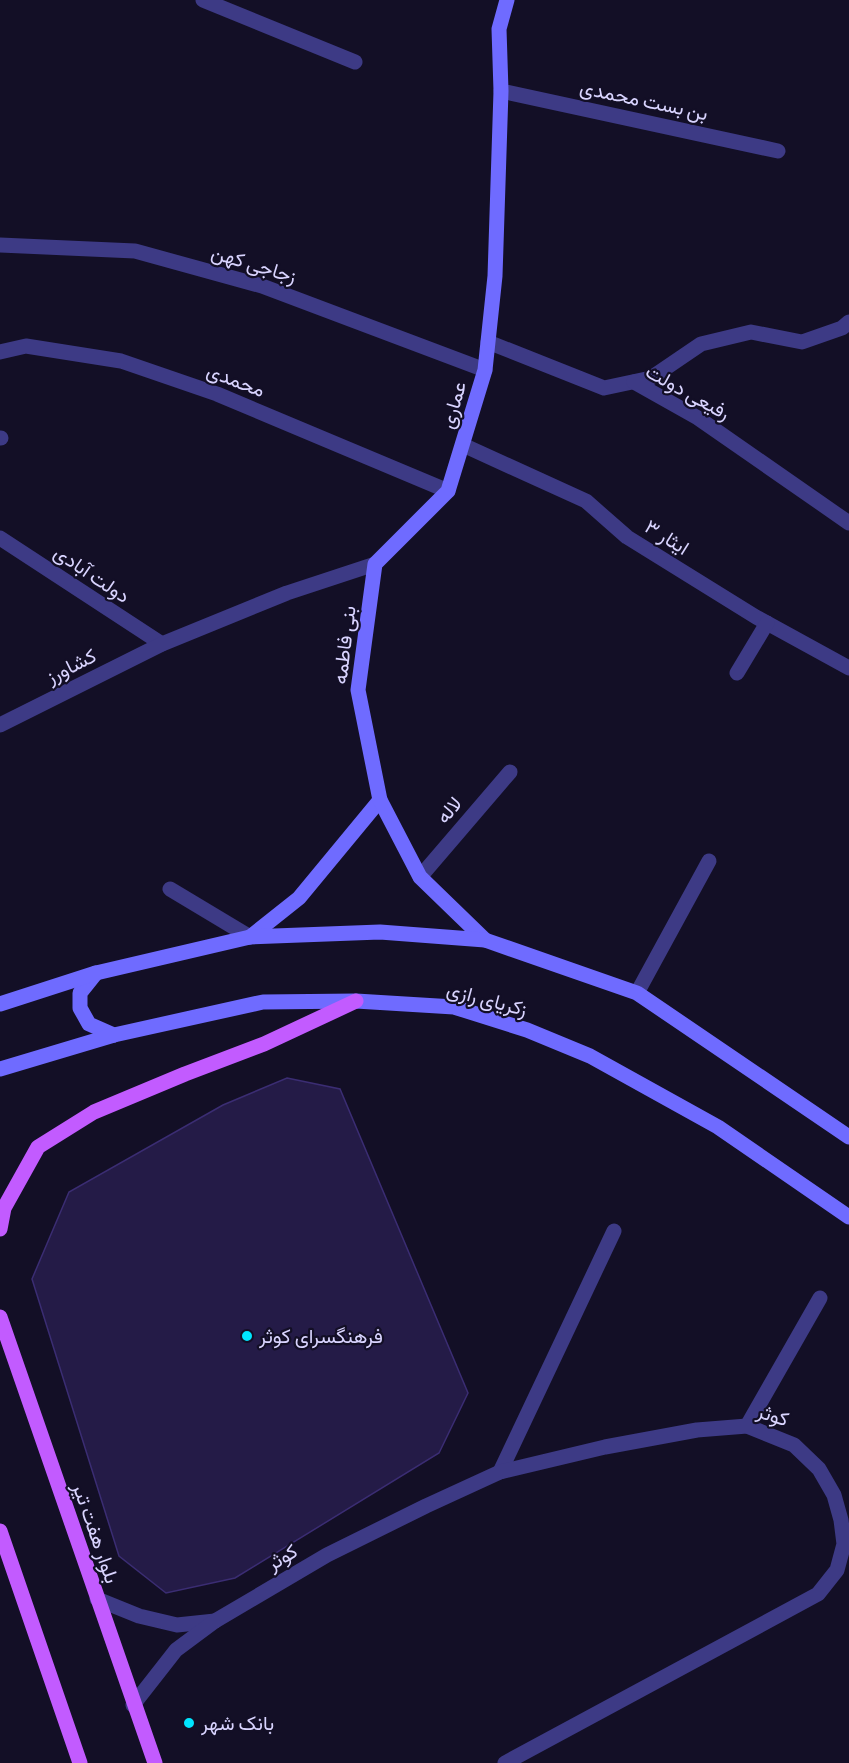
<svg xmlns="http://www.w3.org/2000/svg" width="849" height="1763" font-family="'Source Sans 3',Vazirmatn,sans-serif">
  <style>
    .building { fill: #241b47; stroke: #3b2d73; stroke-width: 1.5 }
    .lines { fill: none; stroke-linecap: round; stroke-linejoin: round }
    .street { stroke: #3d3a85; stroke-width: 15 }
    .secondary { stroke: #6f6bff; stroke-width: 15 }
    .primary { stroke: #c25bff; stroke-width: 15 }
    .poi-dot { fill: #00e5ff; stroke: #130f26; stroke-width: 2 }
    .labels { text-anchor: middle; stroke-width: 4.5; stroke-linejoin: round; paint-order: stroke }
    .street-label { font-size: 20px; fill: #d9d4ff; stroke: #130f26 }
    .poi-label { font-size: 20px; fill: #d9d4ff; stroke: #130f26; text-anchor: start }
  </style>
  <rect width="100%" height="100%" fill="#130f26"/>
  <!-- building -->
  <polygon class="building" points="287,1078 340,1089 468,1393 439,1453 235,1578 166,1593 119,1556 32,1279 69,1192 223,1105"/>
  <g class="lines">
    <!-- street -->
    <g class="street">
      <polyline points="203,0 355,62"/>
      <polyline points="501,91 778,151"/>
      <polyline points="0,245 135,251 262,286 485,370"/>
      <polyline points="488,342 604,388 651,378 701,344 751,332 802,342 842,328 849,322"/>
      <polyline points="0,352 26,346 121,361 217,394 448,491"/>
      <polyline points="634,382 698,418 849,523"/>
      <polyline points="0,438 1,438"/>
      <polyline points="463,445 586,501 627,537 756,617 849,668"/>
      <polyline points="0,538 162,644"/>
      <polyline points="737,673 767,623"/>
      <polyline points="0,725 162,644 287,593 375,564"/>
      <polyline points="420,877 510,772"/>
      <polyline points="170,889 250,937"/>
      <polyline points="637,993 709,861"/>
      <polyline points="747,1426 820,1298"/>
      <polyline points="500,1472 614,1231"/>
      <polyline points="97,1599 139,1616 177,1625 215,1621"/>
      <polyline points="133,1705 176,1650 215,1621 327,1555 426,1506 500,1472 605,1447 697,1430 747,1426 794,1445 819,1469 834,1495 841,1520 844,1544 837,1570 818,1594 505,1763"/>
    </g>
    <!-- secondary -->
    <g class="secondary">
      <polyline points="250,937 299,898 380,800"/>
      <polyline points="485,940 420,877 380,800 358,690 375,564 448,491 485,370 495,276 501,91 499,29 507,0"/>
      <polyline points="96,973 80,993 80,1008 89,1024 114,1035"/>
      <polyline points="0,1004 96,973 250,937 380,932 485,940 637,993 849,1137"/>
      <polyline points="0,1069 114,1035 263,1002 356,1001 454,1007 527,1030 590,1056 718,1127 849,1217"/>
    </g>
    <!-- primary -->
    <g class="primary">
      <polyline points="0,1229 4,1208 38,1147 94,1112 185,1074 264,1044 356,1001"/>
      <polyline points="0,1317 155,1763"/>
      <polyline points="0,1531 80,1763"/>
    </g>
  </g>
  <!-- markers -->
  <g class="poi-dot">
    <circle cx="247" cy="1336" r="6"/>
    <circle cx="189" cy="1723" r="6"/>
  </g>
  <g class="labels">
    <!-- street labels -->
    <g class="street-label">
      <text transform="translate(644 100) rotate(12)" y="7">بن بست محمدی</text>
      <text transform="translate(254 264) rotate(17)" y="7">زجاجی کهن</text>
      <text transform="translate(236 380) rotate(21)" y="7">محمدی</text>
      <text transform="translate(688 392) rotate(29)" y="7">رفیعی دولت</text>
      <text transform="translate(453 405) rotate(-74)" y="7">عماری</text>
      <text transform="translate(667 537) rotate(32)" y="7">ایثار ۳</text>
      <text transform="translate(92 574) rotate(34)" y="7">دولت آبادی</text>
      <text transform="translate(344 645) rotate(-83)" y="7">بنی فاطمه</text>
      <text transform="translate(71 666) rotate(-27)" y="7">کشاورز</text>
      <text transform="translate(449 810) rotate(-49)" y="7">لاله</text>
      <text transform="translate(487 999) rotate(15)" y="7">زکریای رازی</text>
      <text transform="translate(773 1415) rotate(18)" y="7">کوثر</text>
      <text transform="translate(96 1533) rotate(71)" y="7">بلوار هفت تیر</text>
      <text transform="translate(282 1557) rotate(-31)" y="7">کوثر</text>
    </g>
    <!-- poi labels -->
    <g class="poi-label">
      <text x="259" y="1343">فرهنگسرای کوثر</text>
      <text x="201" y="1730">بانک شهر</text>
    </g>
  </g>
</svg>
